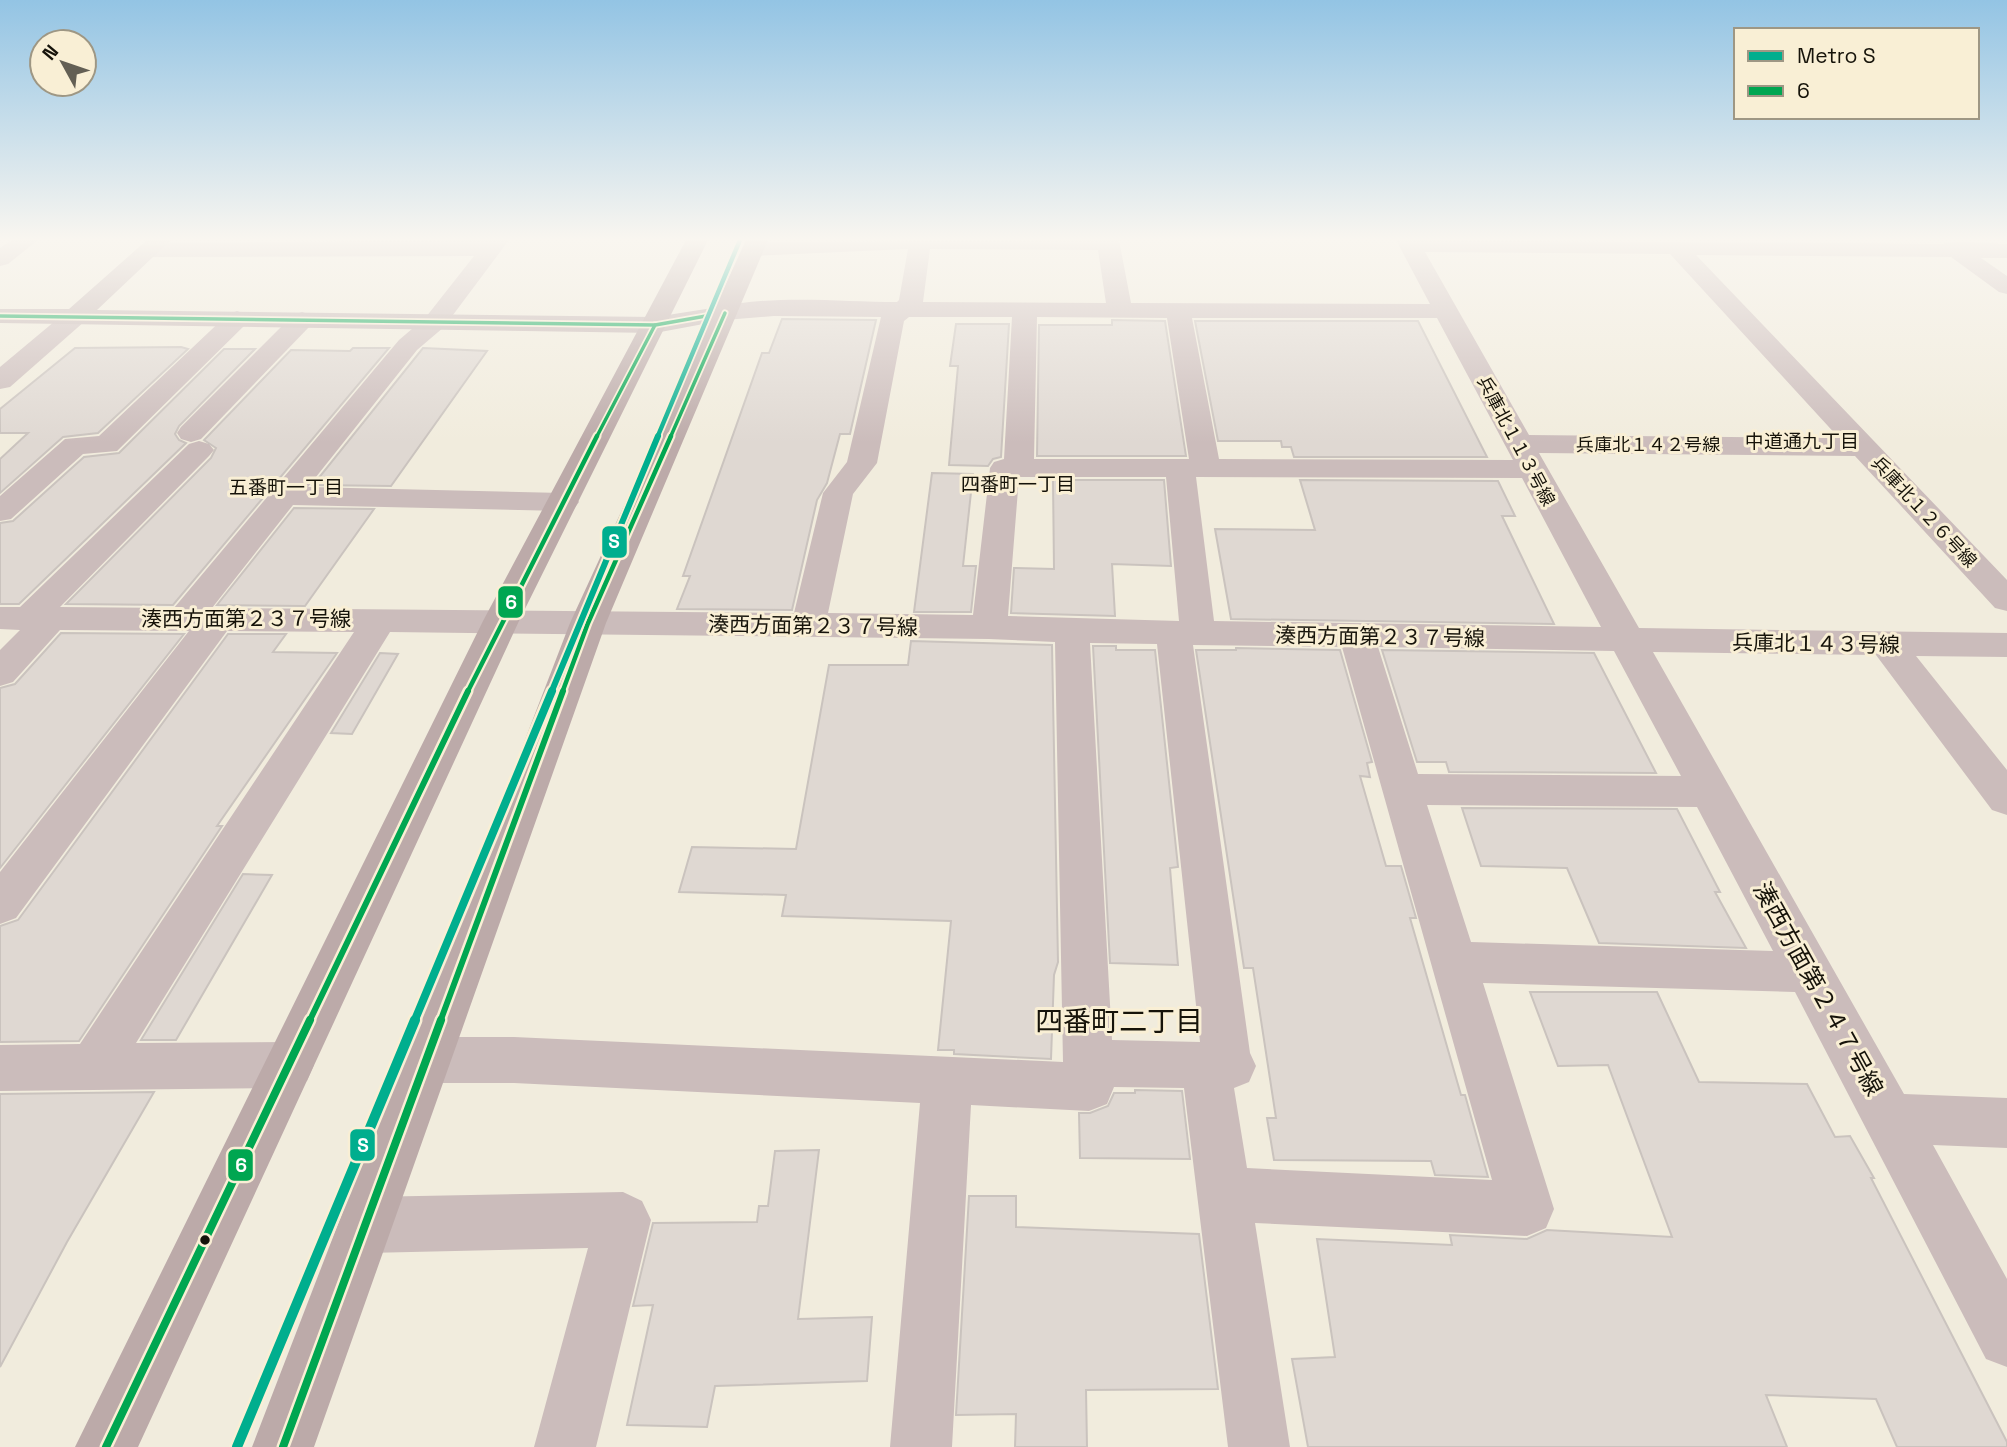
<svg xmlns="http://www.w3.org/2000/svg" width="2007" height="1447" font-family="'Space Grotesk','Noto Sans JP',sans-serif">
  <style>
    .building { fill: #dfd8d2; stroke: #cac3be; stroke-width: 2 }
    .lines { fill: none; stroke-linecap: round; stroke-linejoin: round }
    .street { fill: #cbbcbb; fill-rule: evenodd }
    .secondary { fill: #c2b2b1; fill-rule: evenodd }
    .primary { fill: #bcaaa9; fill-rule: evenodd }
    .bus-1-far3-casing { stroke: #f9efd5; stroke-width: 7 }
    .bus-1-far2-casing { stroke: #f9efd5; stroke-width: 9 }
    .bus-1-far1-casing { stroke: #f9efd5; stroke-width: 11 }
    .bus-1-casing { stroke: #f9efd5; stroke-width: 13 }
    .bus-1-far3 { stroke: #00a651; stroke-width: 3.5 }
    .bus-1-far2 { stroke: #00a651; stroke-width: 4.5 }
    .bus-1-far1 { stroke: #00a651; stroke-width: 6 }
    .bus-1 { stroke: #00a651; stroke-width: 8 }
    .metro-1-far3-casing { stroke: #f9efd5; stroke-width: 8 }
    .metro-1-far2-casing { stroke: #f9efd5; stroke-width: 10 }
    .metro-1-far1-casing { stroke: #f9efd5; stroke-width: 13 }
    .metro-1-casing { stroke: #f9efd5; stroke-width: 15 }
    .metro-1-far3 { stroke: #00ae8e; stroke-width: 4.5 }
    .metro-1-far2 { stroke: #00ae8e; stroke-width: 6 }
    .metro-1-far1 { stroke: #00ae8e; stroke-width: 8 }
    .metro-1 { stroke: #00ae8e; stroke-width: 10 }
    .bus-dot { fill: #16130a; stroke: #f9efd5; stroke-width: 2.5 }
    .labels { text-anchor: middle; stroke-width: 6; stroke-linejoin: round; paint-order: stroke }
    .far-street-label { font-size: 18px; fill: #16130a; stroke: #f9efd5 }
    .far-neighbourhood-label { font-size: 19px; fill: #16130a; stroke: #f9efd5 }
    .street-label { font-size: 21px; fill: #16130a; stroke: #f9efd5 }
    .near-street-label { font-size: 24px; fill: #16130a; stroke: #f9efd5 }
    .near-neighbourhood-label { font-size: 28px; fill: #16130a; stroke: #f9efd5 }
    .line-badge { stroke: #f9efd5; stroke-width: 2.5 }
    .badge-label { font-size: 19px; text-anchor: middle; font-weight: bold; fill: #fff }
  </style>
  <rect width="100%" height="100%" fill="#f1ecdd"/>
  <!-- building -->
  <g class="building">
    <polygon points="782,319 876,320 850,434 840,434 827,483 817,500 792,610 677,609 690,576 683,576 762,353 769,353"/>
    <polygon points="1112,320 1165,321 1186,456 1037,456 1039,325 1112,325"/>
    <polygon points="1195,321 1418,321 1487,457 1294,457 1291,447 1282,447 1281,441 1218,441"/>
    <polygon points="956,324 1009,324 1001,457 993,459 988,466 949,465 958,366 950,366"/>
    <polygon points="181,347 188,349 98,433 63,437 0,493 0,459 28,433 0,433 0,409 75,348"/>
    <polygon points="353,348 389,348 173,605 66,604 211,458 216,448 204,440 291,350 350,351"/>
    <polygon points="423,348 487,351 391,486 313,485"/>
    <polygon points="224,349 255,349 179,426 175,434 179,440 186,443 19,604 0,604 0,523 13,521 84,457 119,453"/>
    <polygon points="932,473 973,474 963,566 976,566 971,612 914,612"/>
    <polygon points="1053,480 1164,480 1171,566 1112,564 1115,616 1011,613 1014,568 1054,569"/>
    <polygon points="1300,480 1498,481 1515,516 1502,516 1554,624 1231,619 1215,529 1315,530"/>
    <polygon points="294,508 374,509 305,606 217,605"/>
    <polygon points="61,633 184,634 0,868 0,688 15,684"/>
    <polygon points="228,634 286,634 273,652 337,653 217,826 222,826 79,1041 0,1042 0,926 18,920"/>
    <polygon points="911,641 1052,645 1058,962 1054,975 1051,1059 954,1054 954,1050 938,1050 951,921 782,916 786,895 679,892 692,847 796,849 829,665 908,665"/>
    <polygon points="1093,646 1116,646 1116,650 1155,650 1178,867 1170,868 1178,965 1110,963"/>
    <polygon points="1236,648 1340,650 1372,762 1367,763 1370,777 1360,776 1386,866 1401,866 1416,918 1410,918 1461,1095 1465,1095 1488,1177 1435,1175 1431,1161 1274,1160 1267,1118 1276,1118 1253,968 1244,968 1196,650 1236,650"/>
    <polygon points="1382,650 1594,653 1656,773 1449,772 1446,762 1417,762"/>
    <polygon points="380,653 398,654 352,734 331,733"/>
    <polygon points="1462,808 1677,809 1720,892 1715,892 1746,948 1599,943 1567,868 1481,866"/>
    <polygon points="243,874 272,875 176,1040 141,1040"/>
    <polygon points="1530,992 1657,992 1699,1082 1807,1084 1835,1137 1850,1136 1874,1178 1871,1178 2007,1442 2007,1447 1897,1447 1876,1399 1766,1395 1787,1447 1308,1447 1292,1359 1335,1357 1317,1239 1452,1245 1450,1235 1527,1239 1547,1230 1672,1237 1608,1065 1558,1066"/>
    <polygon points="1135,1090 1182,1091 1190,1159 1080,1158 1079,1113 1090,1113 1108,1106 1114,1093 1135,1093"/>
    <polygon points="154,1092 67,1242 0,1367 0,1094"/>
    <polygon points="819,1150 798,1319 872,1317 867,1381 715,1386 707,1427 627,1425 653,1305 633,1306 653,1223 757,1222 759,1206 768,1206 775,1151"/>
    <polygon points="969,1196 1016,1196 1016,1227 1199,1234 1218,1389 1086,1390 1087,1447 1015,1447 1016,1414 956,1415"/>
  </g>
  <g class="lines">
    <!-- street -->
    <g class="street">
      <polygon points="12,240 38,240 8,264 0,266 0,248"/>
      <path d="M 486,240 L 509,240 L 444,327 L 417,350 L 308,487 L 563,493 L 574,495 L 579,502 L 574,509 L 563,511 L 293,505 L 212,608 L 794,613 L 823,493 L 847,462 L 881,317 L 774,316 L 725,320 L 716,318 L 713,313 L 716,308 C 771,294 840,302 897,302 L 899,300 L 908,249 L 753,256 L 745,254 L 742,249 L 745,244 L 753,242 L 1119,240 L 1131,303 L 1430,304 L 1396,240 L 1943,244 C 1952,239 1993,244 2007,244 L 2007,258 L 1981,258 L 2007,276 L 2007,294 L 1999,292 L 1951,257 L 1696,255 L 2007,580 L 2007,611 L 1995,608 L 1855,456 L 1539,453 L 1639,628 L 2007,633 L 2007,657 L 1916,656 L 2007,770 L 2007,815 L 1992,810 L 1876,655 L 1653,652 L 1904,1094 L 2007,1098 L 2007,1148 L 1933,1145 L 2007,1279 L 2007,1367 L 1986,1359 L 1795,992 L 1483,983 L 1554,1209 L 1546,1228 L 1527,1236 L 1255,1223 L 1290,1447 L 1228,1447 L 1184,1088 L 1114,1087 L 1107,1104 L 1089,1111 L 971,1105 L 952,1447 L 890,1447 L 920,1103 L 514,1083 L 427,1083 L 409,1076 L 402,1060 L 409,1044 L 427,1037 L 514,1037 L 1063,1062 L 1055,642 L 989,639 L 390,632 L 136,1043 L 289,1042 L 307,1049 L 314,1065 L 307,1081 L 289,1088 L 0,1091 L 0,1045 L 80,1044 L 354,632 L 227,631 L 16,918 L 0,924 L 0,872 L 189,631 L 60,630 L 13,682 L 0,686 L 0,650 L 20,630 L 0,629 L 0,607 L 20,607 L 189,444 L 199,441 L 209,444 L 214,450 L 209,456 L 60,607 L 174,608 L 399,340 L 426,317 L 474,256 L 149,257 L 141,255 L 138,250 L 141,245 L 149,243 ZM 930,249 L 1098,250 L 1106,303 L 923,302 ZM 1425,252 L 1670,254 L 1839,438 L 1529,435 ZM 909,317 L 1012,317 L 1004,459 L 994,462 L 990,468 L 973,615 L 828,613 L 853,494 L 877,463 L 904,321 ZM 1037,317 L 1167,318 L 1189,459 L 1034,459 ZM 1192,318 L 1437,318 L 1513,460 L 1219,459 ZM 1019,477 L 1166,477 L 1179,621 L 1008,616 ZM 1196,477 L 1522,478 L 1601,627 L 1214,621 ZM 1090,643 L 1157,644 L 1200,1042 L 1112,1040 ZM 1193,645 L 1342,647 L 1492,1180 L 1247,1168 L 1234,1088 L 1249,1082 L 1256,1066 L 1250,1053 ZM 1378,647 L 1614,651 L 1681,776 L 1418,774 ZM 1427,805 L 1697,807 L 1773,951 L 1471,942 Z"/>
      <polygon points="76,309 85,311 88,316 85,321 10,387 0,389 0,367 67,311"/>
      <polygon points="237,311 246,314 250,319 246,324 117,451 83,454 11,519 0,521 0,496 65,439 99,436 228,314"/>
      <polygon points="302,312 311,315 315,320 311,325 201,439 191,442 181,439 177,433 181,427 293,315"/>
      <polygon points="623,1192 642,1201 651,1220 596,1447 534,1447 588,1248 367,1253 347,1245 339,1225 347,1205 367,1197"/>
    </g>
    <!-- secondary -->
    <polygon class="secondary" points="147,240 171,240 97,310 655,317 725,306 734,308 737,313 734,318 725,320 655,333 0,323 0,309 69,309"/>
    <!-- primary -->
    <g class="primary">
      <polygon points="686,240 708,240 519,621 138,1447 75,1447 483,621"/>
      <polygon points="746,240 768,240 606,623 314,1447 252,1447 570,623"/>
    </g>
    <defs>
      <g id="bus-1-far3">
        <polyline points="0,316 655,325 706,316"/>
        <polyline points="596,438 655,325"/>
        <polyline points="670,438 725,313"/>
      </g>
      <g id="bus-1-far2">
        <polyline points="467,693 597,436"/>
        <polyline points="562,693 588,623 671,436"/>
      </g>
      <g id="bus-1-far1">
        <polyline points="309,1022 468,691"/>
        <polyline points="440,1022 563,691"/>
      </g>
      <g id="bus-1">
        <polyline points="106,1447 310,1020"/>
        <polyline points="283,1447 441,1020"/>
      </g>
    </defs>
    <!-- bus-1-far3 casing -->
    <use href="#bus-1-far3" class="bus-1-far3-casing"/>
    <!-- bus-1-far2 casing -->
    <use href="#bus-1-far2" class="bus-1-far2-casing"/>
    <!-- bus-1-far1 casing -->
    <use href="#bus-1-far1" class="bus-1-far1-casing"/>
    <!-- bus-1 casing -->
    <use href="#bus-1" class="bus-1-casing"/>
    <!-- bus-1-far3 -->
    <use href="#bus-1-far3" class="bus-1-far3"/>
    <!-- bus-1-far2 -->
    <use href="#bus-1-far2" class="bus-1-far2"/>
    <!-- bus-1-far1 -->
    <use href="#bus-1-far1" class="bus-1-far1"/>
    <!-- bus-1 -->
    <use href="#bus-1" class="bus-1"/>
    <defs>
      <polyline id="metro-1-far3" points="657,438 740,240"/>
      <polyline id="metro-1-far2" points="551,693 658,436"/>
      <polyline id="metro-1-far1" points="414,1022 552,691"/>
      <polyline id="metro-1" points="237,1447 415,1020"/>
    </defs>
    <!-- metro-1-far3 casing -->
    <use href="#metro-1-far3" class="metro-1-far3-casing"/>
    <!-- metro-1-far2 casing -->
    <use href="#metro-1-far2" class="metro-1-far2-casing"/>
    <!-- metro-1-far1 casing -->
    <use href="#metro-1-far1" class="metro-1-far1-casing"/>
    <!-- metro-1 casing -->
    <use href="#metro-1" class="metro-1-casing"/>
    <!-- metro-1-far3 -->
    <use href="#metro-1-far3" class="metro-1-far3"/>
    <!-- metro-1-far2 -->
    <use href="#metro-1-far2" class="metro-1-far2"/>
    <!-- metro-1-far1 -->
    <use href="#metro-1-far1" class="metro-1-far1"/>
    <!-- metro-1 -->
    <use href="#metro-1" class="metro-1"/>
  </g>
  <!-- sky -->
  <linearGradient id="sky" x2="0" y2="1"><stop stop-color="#93c4e4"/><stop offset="0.54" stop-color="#f9f6f0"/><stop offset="1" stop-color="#f9f6f0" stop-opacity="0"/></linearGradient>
  <rect width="2007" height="443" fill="url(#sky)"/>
  <!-- markers -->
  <circle class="bus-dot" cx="205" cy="1240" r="6"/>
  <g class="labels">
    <!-- far-street labels -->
    <g class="far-street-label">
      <text transform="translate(1516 441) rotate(62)" y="6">兵庫北１１３号線</text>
      <text x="1648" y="451">兵庫北１４２号線</text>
      <text transform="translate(1924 512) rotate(47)" y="6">兵庫北１２６号線</text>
    </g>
    <!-- far-neighbourhood labels -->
    <g class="far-neighbourhood-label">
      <text x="1802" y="448">中道通九丁目</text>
      <text x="1018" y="491">四番町一丁目</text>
      <text x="286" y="494">五番町一丁目</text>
    </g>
    <!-- street labels -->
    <g class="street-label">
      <text x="246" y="626">湊西方面第２３７号線</text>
      <text transform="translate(813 626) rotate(1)" y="7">湊西方面第２３７号線</text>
      <text transform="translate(1380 637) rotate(1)" y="7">湊西方面第２３７号線</text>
      <text transform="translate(1816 644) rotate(1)" y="7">兵庫北１４３号線</text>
    </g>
    <!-- near-street labels -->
    <g class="near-street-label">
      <text transform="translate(1818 989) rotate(61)" y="8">湊西方面第２４７号線</text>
    </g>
    <!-- near-neighbourhood labels -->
    <g class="near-neighbourhood-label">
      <text x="1119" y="1031">四番町二丁目</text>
    </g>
  </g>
  <g class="line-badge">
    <rect x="601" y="525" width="27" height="34" rx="7" fill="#00ae8e"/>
    <rect x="497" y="585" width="27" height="34" rx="7" fill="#00a651"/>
    <rect x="349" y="1128" width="27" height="34" rx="7" fill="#00ae8e"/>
    <rect x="227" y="1148" width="27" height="34" rx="7" fill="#00a651"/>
  </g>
  <g class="badge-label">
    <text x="614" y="548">S</text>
    <text x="511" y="609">6</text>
    <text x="363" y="1152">S</text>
    <text x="241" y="1172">6</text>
  </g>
  <!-- legend -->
  <rect x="1734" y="28" width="245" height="91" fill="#f9efd5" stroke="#9e9784" stroke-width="2"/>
  <rect x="1748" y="51" width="35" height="10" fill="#00ae8e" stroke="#9e9784" stroke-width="2"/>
  <text x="1797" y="63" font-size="21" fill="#16130a">Metro S</text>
  <rect x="1748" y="86" width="35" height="10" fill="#00a651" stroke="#9e9784" stroke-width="2"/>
  <text x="1797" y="98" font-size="21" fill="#16130a">6</text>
  <!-- north arrow -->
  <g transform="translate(63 63) rotate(310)"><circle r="33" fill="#f9efd5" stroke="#9e9784" stroke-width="2"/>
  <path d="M0-5L12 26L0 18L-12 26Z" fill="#635f54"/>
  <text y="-10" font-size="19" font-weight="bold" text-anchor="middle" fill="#16130a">N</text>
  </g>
</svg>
